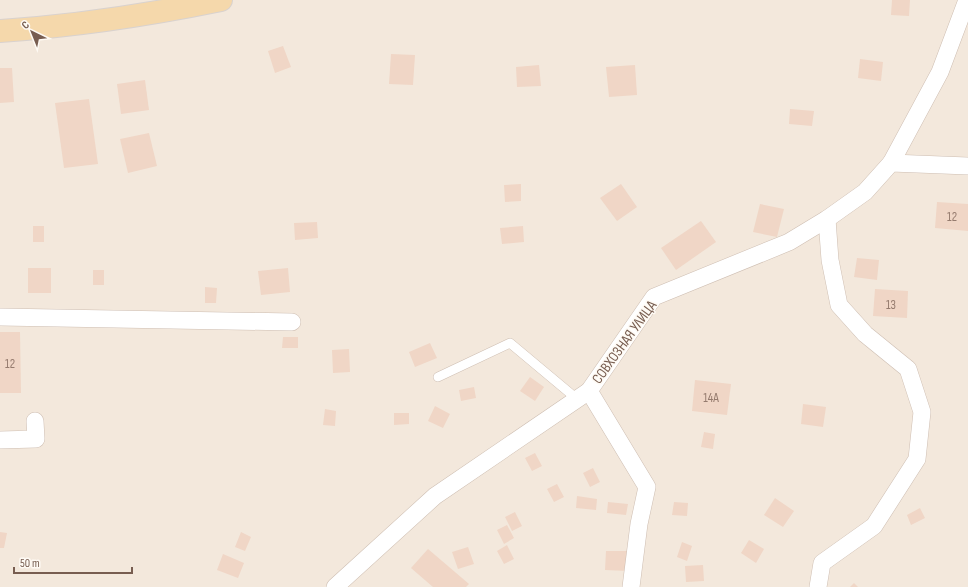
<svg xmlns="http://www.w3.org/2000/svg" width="968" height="587" font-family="'Sofia Sans Condensed',sans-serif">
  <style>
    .residential { fill: #f3e8dc }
    .building { fill: #f0d6c6 }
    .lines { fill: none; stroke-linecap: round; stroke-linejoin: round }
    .service-casing { stroke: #cebeb2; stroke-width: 10 }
    .minor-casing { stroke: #cebeb2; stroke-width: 18 }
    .primary-casing { stroke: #d9d2ce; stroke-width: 24 }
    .service { stroke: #fff; stroke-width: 9 }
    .minor { stroke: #fff; stroke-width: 17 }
    .primary { stroke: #f5d8ab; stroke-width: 22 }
    .labels { text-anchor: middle; stroke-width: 3; stroke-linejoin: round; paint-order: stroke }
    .number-label { font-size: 13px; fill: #957b6e }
    .street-label { font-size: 15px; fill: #775d50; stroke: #fefaf4 }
  </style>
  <rect width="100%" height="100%" fill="#fcf6ed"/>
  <!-- residential -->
  <rect class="residential" x="0" y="0" width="968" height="587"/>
  <!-- building -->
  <g class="building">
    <polygon points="892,0 910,0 909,16 891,15"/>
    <polygon points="283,46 291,67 275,73 268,51"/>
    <polygon points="391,54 415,55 413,85 389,84"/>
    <polygon points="860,59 883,62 881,81 858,78"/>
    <polygon points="539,65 541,86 517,87 516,67"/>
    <polygon points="635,65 637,95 609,97 606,67"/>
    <polygon points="0,68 12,68 14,102 0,103"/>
    <polygon points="145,80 149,110 121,114 117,84"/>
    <polygon points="89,99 98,164 64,168 55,103"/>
    <polygon points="790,109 814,111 812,126 789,124"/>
    <polygon points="149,133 157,166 128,173 120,139"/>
    <polygon points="521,184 521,201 505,202 504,185"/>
    <polygon points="621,184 637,207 617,221 600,198"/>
    <polygon points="937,202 968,204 968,231 935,228"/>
    <polygon points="760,204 784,209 777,237 753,232"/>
    <polygon points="701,221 716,242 676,270 661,248"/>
    <polygon points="317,222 318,238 295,240 294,223"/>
    <rect x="33" y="226" width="11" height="16"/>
    <polygon points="523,226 524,242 502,244 500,228"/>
    <polygon points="857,258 879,260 877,280 854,277"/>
    <rect x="28" y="268" width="23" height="25"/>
    <polygon points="288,268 290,292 261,295 258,271"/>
    <rect x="93" y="270" width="11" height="15"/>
    <polygon points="205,287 217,288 216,303 205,303"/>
    <polygon points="875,289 908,291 907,318 873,316"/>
    <polygon points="0,332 20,332 21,393 0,393"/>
    <polygon points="283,337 298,337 298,348 282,348"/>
    <polygon points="430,343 437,358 415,367 409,352"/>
    <polygon points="349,349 350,372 333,373 332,350"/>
    <polygon points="530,377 544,387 535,401 520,391"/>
    <polygon points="695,380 731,384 727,415 692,411"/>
    <polygon points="474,387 476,398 461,401 459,390"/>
    <polygon points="803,404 826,407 823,427 801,424"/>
    <polygon points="435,406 450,414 443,428 428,421"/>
    <polygon points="325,409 336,411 335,426 323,425"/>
    <polygon points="394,413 409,413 409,424 394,425"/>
    <polygon points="704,432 715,434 713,449 701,447"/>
    <polygon points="535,453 542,466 532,471 525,458"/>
    <polygon points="593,468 600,482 590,487 583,473"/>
    <polygon points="557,484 564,497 554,502 547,489"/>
    <polygon points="577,496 597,499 596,510 576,508"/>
    <polygon points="775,498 794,511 783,527 764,515"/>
    <polygon points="608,502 628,504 626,515 607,513"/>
    <polygon points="674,502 688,503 687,516 672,515"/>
    <polygon points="920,508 925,518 911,525 907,515"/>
    <polygon points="515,512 522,526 512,531 505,517"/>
    <polygon points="507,525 514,538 504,544 497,530"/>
    <polygon points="0,532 7,533 4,548 0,548"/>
    <polygon points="241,532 251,537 245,551 235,547"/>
    <polygon points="749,540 764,549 756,563 741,553"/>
    <polygon points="682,542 692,546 687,561 677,557"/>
    <polygon points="507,545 514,559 504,564 497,551"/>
    <polygon points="468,547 474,564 458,569 452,552"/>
    <polygon points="428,549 469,584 466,587 433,587 411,568"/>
    <polygon points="606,551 628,551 628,571 605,570"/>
    <polygon points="223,554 244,563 238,578 217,570"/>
    <polygon points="703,565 704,581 686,582 685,566"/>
    <polygon points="854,583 858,587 850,587"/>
  </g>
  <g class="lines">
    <defs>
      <polyline id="service" points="438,377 510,343 577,399"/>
      <g id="minor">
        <polyline points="891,163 940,72 967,0"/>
        <polyline points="0,317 292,322"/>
        <polyline points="589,391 647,487 639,524 631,587"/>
        <polyline points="0,440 36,439 35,421"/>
        <polyline points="335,587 435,496 589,391 654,297 789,242 827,219 865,192 891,163 968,166"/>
        <polyline points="818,587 822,563 874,526 917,459 922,412 908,369 865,334 839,305 830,260 827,219"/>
      </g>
      <path id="primary" d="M 0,31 C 75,26 148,15 221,0"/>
    </defs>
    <!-- service casing -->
    <use href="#service" class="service-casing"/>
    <!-- minor casing -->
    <use href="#minor" class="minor-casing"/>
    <!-- primary casing -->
    <use href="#primary" class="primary-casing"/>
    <!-- service -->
    <use href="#service" class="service"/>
    <!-- minor -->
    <use href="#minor" class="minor"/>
    <!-- primary -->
    <use href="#primary" class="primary"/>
  </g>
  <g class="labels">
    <!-- number labels -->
    <g class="number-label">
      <text x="952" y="221">12</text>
      <text x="891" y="309">13</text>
      <text x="10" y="368">12</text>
      <text x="711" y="402">14А</text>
    </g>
    <!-- street labels -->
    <g class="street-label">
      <text transform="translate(624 342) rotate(-54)" y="5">СОВХОЗНАЯ УЛИЦА</text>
    </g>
  </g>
  <!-- north arrow -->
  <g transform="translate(32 32) rotate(317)" stroke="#fefaf4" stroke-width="3" paint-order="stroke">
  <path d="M0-3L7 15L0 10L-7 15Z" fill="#775d50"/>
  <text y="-6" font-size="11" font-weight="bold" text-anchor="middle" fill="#775d50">С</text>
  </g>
  <!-- scale -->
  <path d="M14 567v6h118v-6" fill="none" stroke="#775d50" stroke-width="2"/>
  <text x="20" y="567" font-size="12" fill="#775d50" stroke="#fefaf4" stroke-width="3" paint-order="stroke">50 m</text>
</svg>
